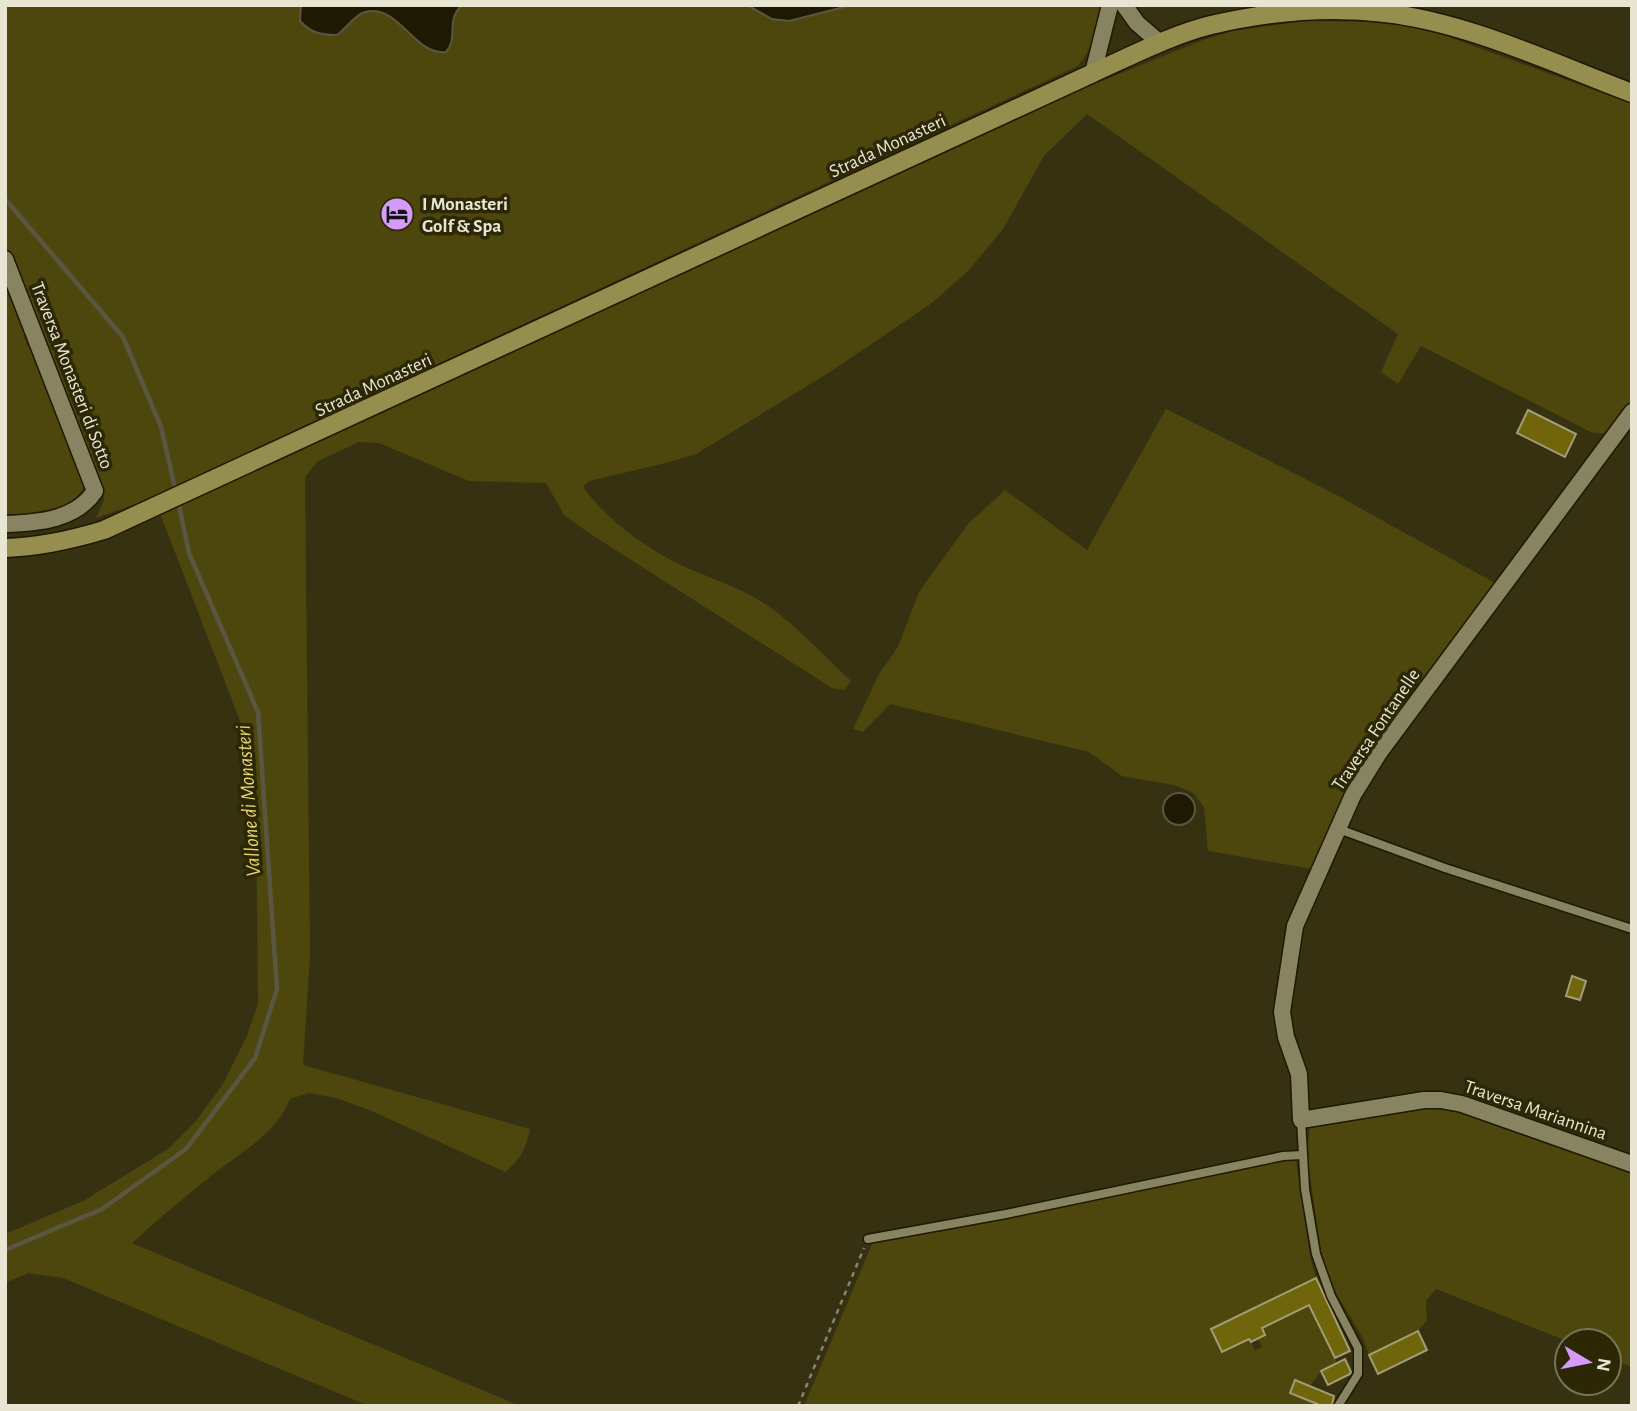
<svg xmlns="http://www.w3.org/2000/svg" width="1637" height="1411" font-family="'Alegreya Sans',sans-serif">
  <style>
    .green { fill: #4e470d }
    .water { fill: #1d1902; stroke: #5a5641; stroke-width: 2 }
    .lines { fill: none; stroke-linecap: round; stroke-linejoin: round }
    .stream { stroke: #5a5641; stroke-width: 4.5 }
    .building { fill: #70650a; stroke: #a19d79; stroke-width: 2 }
    .lane-casing { stroke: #1e1900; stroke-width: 11 }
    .street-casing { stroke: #1e1900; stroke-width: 19 }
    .secondary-casing { stroke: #1e1900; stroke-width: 21 }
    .path { stroke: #88856a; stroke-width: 2.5; stroke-dasharray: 5 5; stroke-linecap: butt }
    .lane { stroke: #888461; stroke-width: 8 }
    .street { stroke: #888461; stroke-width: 16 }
    .secondary { stroke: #968e4e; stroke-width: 18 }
    .labels { text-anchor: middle; stroke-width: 7; stroke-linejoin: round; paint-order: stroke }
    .street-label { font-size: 19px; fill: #e8e6d3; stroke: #2c2806 }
    .poi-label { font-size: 19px; font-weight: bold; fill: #e8e6d3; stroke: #2c2806; text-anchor: start }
    .water-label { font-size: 21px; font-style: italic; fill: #e6d76a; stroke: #2c2806 }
  </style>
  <rect width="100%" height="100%" fill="#363211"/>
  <!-- green -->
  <g class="green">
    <path d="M 5,5 L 1102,5 C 1097,28 1093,48 1078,66 L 184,482 L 193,500 L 1087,87 L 1203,40 L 1233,31 L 1305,21 L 1376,22 L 1409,26 L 1446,36 L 1632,104 L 1632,400 L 1607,434 L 1591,432 L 1421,346 L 1398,384 L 1381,372 L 1398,334 L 1087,114 L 1044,156 L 1003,229 L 968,271 L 932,303 L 830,372 L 696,454 L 662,464 L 589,481 L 583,487 C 606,519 644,547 679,564 C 712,580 740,586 771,608 C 799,628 826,658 851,681 L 844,690 L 832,688 L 589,533 L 564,515 L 546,483 L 469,481 L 379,443 L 359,442 L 318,461 L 305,477 L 310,957 L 303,1065 L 530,1129 C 526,1149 521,1159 505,1172 L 372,1111 L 336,1098 L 309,1093 L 290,1099 C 277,1133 240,1153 212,1175 C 185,1197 158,1219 132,1243 L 520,1406 L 369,1406 L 63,1278 L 28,1273 L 5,1283 L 5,1234 L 83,1201 L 168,1149 L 195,1122 L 223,1084 L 246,1038 L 258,1004 L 256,795 L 242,726 L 161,516 L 148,521 L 139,503 L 96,518 L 104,500 L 103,492 L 29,301 L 5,248 Z"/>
    <path d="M 5,272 L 28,330 L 24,337 L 28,347 L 35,349 L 85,485 C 69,514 36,516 5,518 Z"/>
    <polygon points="1166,409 1333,493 1495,583 1375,749 1312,869 1208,851 1204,807 1193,793 1174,785 1122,776 1089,752 890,704 863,732 853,729 879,674 898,647 919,592 968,524 1005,490 1087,550"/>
    <polygon points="1431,1105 1460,1109 1632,1172 1632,1367 1609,1358 1609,1341 1567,1341 1436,1289 1426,1301 1427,1320 1418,1331 1369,1355 1362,1336 1337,1295 1322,1258 1307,1155 1310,1126"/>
    <path d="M 1296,1160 L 1310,1256 L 1316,1278 L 1211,1329 L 1249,1339 L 1255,1350 L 1262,1347 L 1258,1339 L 1265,1335 L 1262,1328 L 1309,1305 L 1337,1363 L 1321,1371 L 1310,1386 L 1295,1380 L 1290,1393 L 1322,1406 L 804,1406 L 873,1242 C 1011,1218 1147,1188 1284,1161 Z"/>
  </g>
  <!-- water -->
  <g class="water">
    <path d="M 301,5 L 462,5 C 445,21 459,37 446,52 C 413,56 398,0 362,13 C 354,17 345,29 337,35 C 321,35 311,33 300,21 Z"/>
    <polygon points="747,5 852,5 789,21 772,19"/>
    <circle cx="1179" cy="809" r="16"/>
  </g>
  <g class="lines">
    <!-- stream -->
    <g class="stream">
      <polyline points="5,199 123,337 161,427 176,492"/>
      <polyline points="5,1250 102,1209 186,1149 255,1058 277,989 258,712 189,553 178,501"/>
    </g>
  </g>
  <!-- building -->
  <g class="building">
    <polygon points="1528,410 1576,434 1565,457 1517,433"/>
    <polygon points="1572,976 1586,981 1580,1000 1566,996"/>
    <polygon points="1316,1278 1350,1351 1335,1358 1309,1305 1262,1328 1265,1335 1251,1342 1249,1339 1222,1352 1211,1329"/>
    <polygon points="1418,1331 1427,1350 1378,1374 1369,1355"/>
    <polygon points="1345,1359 1351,1372 1350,1374 1328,1385 1321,1371"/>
    <polygon points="1295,1380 1334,1396 1332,1406 1322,1406 1290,1393"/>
  </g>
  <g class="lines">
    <defs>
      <g id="lane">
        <polyline points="1336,828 1445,868 1632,929"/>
        <polyline points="1301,1120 1305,1189 1316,1254 1331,1296 1358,1348 1358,1374 1338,1406"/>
        <polyline points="868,1239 1006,1214 1283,1156 1302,1155"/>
      </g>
      <g id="street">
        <polyline points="1124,5 1137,23 1160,43"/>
        <polyline points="1093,73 1110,5"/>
        <path d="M 5,259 L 95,491 C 76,520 38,523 5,524"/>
        <polyline points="1632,412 1379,753 1353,795 1295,926 1282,1012 1286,1037 1299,1074 1301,1120 1424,1100 1441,1100 1462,1104 1632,1164"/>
      </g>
      <path id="secondary" d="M 5,548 C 40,547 71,540 104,530 L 1093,73 C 1131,56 1171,35 1211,25 C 1267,12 1328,6 1385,13 C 1467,22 1555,64 1632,93"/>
    </defs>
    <!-- lane casing -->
    <use href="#lane" class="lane-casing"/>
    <!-- street casing -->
    <use href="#street" class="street-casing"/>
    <!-- secondary casing -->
    <use href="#secondary" class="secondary-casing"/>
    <!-- path -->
    <polyline class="path" points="798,1406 864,1248"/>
    <!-- lane -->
    <use href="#lane" class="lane"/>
    <!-- street -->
    <use href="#street" class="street"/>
    <!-- secondary -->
    <use href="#secondary" class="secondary"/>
  </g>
  <!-- icons -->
  <defs>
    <symbol id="hotel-disc" viewBox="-11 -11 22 22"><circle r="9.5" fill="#d59bfa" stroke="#2c2806"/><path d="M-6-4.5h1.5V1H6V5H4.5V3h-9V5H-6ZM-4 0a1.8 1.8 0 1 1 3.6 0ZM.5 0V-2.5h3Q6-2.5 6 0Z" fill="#111"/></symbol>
  </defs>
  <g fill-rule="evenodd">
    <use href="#hotel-disc" x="378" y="195" width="38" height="38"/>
  </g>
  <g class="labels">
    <!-- street labels -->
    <g class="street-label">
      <text transform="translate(887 145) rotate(-25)" y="7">Strada Monasteri</text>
      <text transform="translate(73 375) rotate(69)" y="7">Traversa Monasteri di Sotto</text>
      <text transform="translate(373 384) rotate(-25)" y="7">Strada Monasteri</text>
      <text transform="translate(1375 729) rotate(-56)" y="7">Traversa Fontanelle</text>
      <text transform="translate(1536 1109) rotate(19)" y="7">Traversa Mariannina</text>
    </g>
    <!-- poi labels -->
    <g class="poi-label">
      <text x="422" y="210">I Monasteri<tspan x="422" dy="22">Golf &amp; Spa</tspan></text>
    </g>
    <!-- water labels -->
    <g class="water-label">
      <text transform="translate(248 801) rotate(-94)" y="7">Vallone di Monasteri</text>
    </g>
  </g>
  <!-- border -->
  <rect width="1637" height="1411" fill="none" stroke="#e8e6d3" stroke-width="14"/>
  <!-- north arrow -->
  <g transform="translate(1588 1362) rotate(100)"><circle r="33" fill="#2c2806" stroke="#777458" stroke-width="2"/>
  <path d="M0-5L12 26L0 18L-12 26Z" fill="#d59bfa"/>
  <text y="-10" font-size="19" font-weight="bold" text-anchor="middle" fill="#e8e6d3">N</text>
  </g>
</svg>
